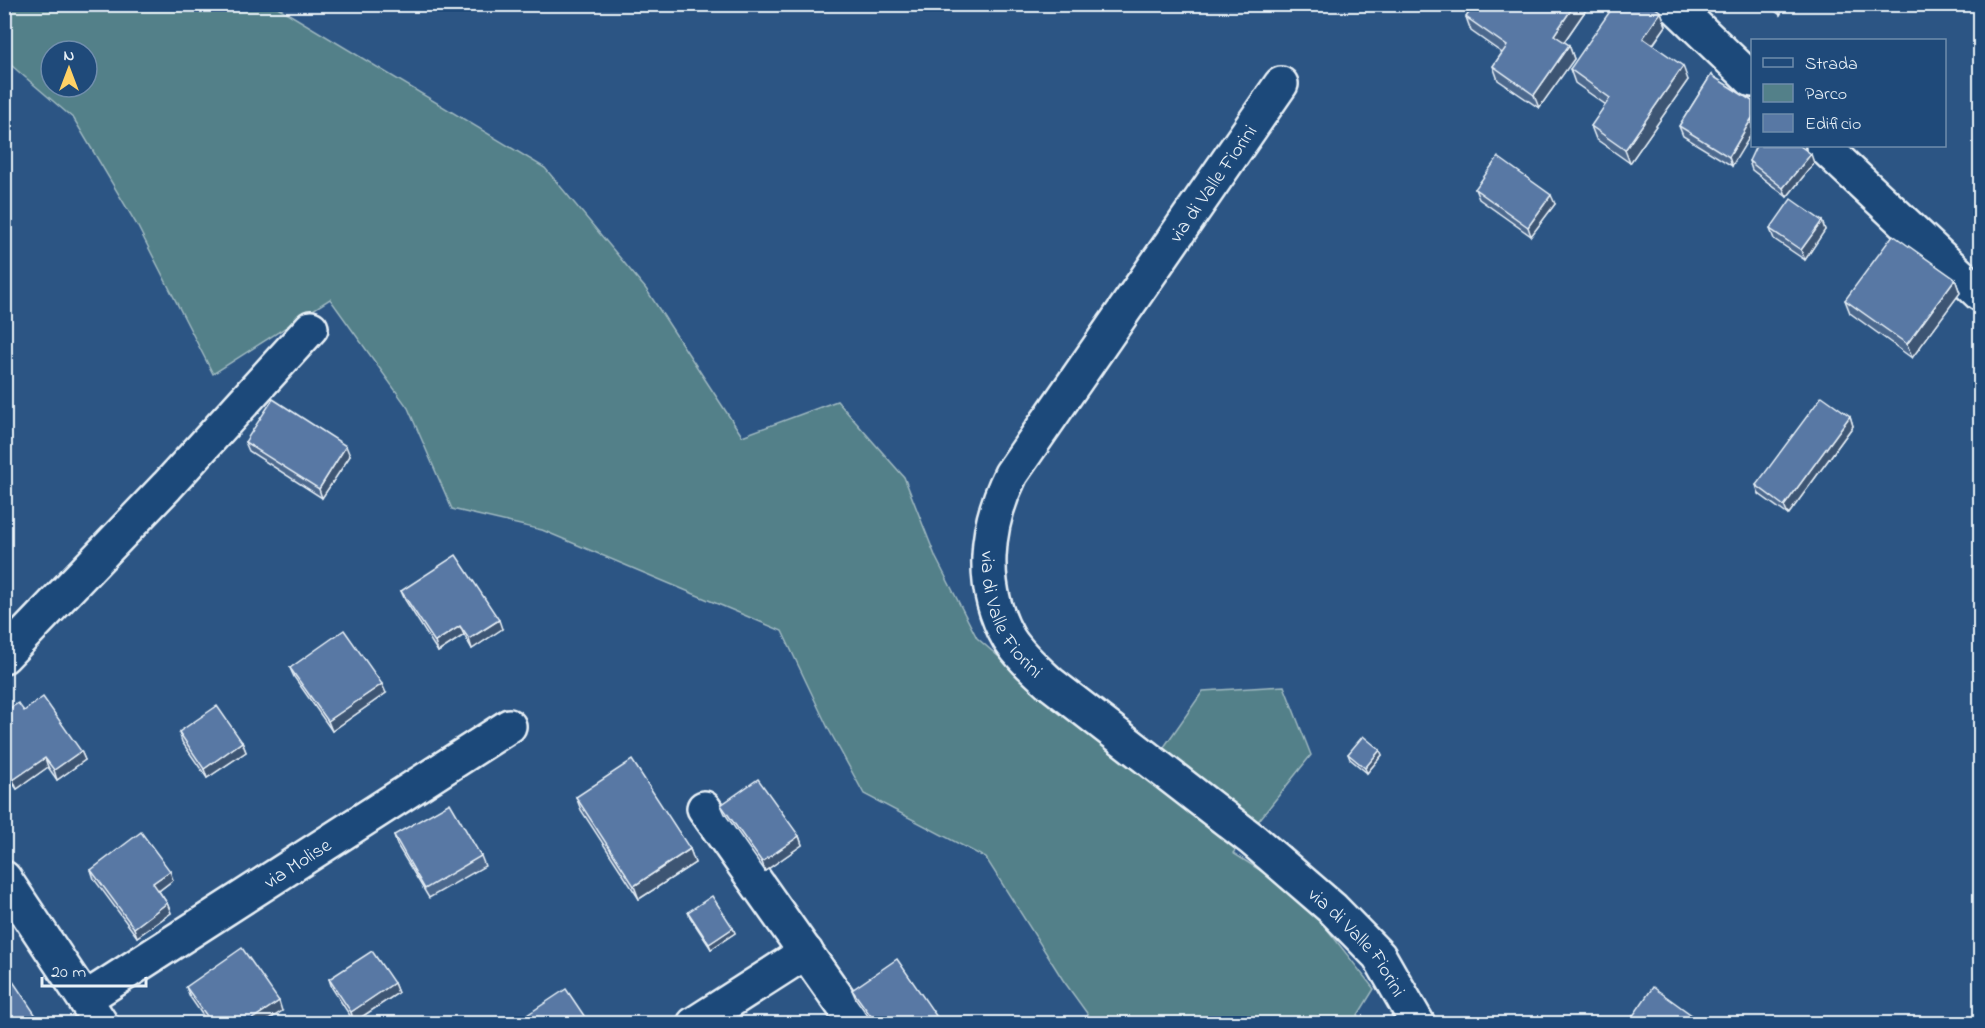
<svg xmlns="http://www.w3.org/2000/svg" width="1985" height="1028" font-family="'Indie Flower',sans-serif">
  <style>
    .green { fill: #538089; stroke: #9eb8c0; stroke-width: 1.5; fill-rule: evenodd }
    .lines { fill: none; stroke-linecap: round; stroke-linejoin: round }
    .minor-casing { stroke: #e8f1f8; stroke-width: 38 }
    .minor { stroke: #1f4a7a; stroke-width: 33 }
    .wall { fill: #4c678d; stroke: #e8f1f8; stroke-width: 1.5 }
    .shaded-wall { fill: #3e5473; stroke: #e8f1f8; stroke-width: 1.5 }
    .building { fill: #5878a4; stroke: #e8f1f8; stroke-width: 1.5 }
    .labels { text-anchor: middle; stroke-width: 4.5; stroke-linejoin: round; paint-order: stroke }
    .street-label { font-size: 20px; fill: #e8f1f8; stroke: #1f4a7a }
  </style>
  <rect width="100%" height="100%" fill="#2c5584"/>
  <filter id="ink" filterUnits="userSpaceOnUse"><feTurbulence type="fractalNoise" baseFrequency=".0167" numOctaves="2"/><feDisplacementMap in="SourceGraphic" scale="12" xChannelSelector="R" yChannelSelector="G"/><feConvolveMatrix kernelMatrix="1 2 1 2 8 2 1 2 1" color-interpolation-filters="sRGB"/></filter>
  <g filter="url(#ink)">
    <!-- green -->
    <path class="green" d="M 5,5 L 274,5 L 545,168 L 646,289 L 742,436 L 837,401 L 904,477 L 936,558 L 977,638 L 1049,700 L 1148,770 L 1203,691 L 1284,686 L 1311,755 L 1233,853 L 1302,897 L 1374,989 L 1353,1023 L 1094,1023 L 1063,980 L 986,858 L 864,794 L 828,728 L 782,631 L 542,530 L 452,509 L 408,408 L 330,299 L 213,374 L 137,225 L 74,119 L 5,60 ZM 51,51 L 87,51 L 87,87 L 51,87 Z"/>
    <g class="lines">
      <defs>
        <g id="minor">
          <polyline points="1673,4 1752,80"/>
          <path id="s1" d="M 1281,84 L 1011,474 C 985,526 979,587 1009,639 C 1020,656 1036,670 1050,683 L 1253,840 L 1333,909 L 1379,956 L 1418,1024"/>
          <polyline points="1823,146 1980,294"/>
          <polyline points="4,656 167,486 311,328"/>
          <polyline points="704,808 856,1024"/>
          <polyline points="4,878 101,1024"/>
          <path id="s2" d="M 85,999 L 509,726"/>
          <polyline points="694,1024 806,952"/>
        </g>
      </defs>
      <!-- minor casing -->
      <use href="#minor" class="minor-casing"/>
      <!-- minor -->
      <use href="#minor" class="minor"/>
    </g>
    <!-- wall -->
    <g class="wall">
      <polygon points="1475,4 1590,4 1564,42 1569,45 1574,59 1539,108 1498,80 1493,66 1502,53 1471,31 1466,17"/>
      <polygon points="1766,4 1787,4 1780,15"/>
      <polygon points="1661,12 1666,26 1653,45 1688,80 1630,163 1596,139 1591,126 1606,105 1575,83 1570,69"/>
      <polygon points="1711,75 1732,166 1683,136 1679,126"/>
      <polygon points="1749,161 1814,163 1787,197 1752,170"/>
      <polygon points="1475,189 1555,204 1531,236 1479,199"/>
      <polygon points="1822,221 1825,230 1805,260 1774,239 1770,229"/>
      <polygon points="1955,279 1960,293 1912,358 1850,313 1845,300"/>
      <polygon points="1850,416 1853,426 1788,515 1759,494 1756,485"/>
      <polygon points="245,442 350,456 322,498 249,451"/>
      <polygon points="401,591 502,629 472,649 464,635 438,652 405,600"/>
      <polygon points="290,668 386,693 332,731 294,677"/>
      <polygon points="24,711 81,751 85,760 57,780 48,767 17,789 4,772 4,712"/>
      <polygon points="179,732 242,742 246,752 207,778 182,742"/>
      <polygon points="1380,750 1382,755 1367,773 1350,759 1348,754"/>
      <polygon points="576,797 690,849 695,863 639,899 581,810"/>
      <polygon points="721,805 799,836 802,845 765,871 725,814"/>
      <polygon points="394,835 481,856 485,866 429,898 397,845"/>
      <polygon points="91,870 173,880 159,891 167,903 171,913 137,937 94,879"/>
      <polygon points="688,912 733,928 735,933 711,949 690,917"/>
      <polygon points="329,979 394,983 398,993 354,1022 332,988"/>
      <polygon points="186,987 282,1011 264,1023 208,1023 190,997"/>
      <polygon points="852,990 940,1023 873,1023 856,999"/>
    </g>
    <!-- shaded-wall -->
    <g class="shaded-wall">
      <polygon points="1575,4 1590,4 1559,49 1554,35"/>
      <polygon points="1776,4 1787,4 1780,15"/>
      <polygon points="1661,12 1666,26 1648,51 1643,38"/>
      <polygon points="1569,45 1574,59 1539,108 1534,95"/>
      <polygon points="1683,66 1688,80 1630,163 1625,150"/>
      <polygon points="1752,118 1752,133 1732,166 1729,157"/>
      <polygon points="1811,154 1814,163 1787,197 1783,188"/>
      <polygon points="1551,195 1555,204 1531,236 1528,227"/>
      <polygon points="1822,221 1825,230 1805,260 1801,250"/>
      <polygon points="1955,279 1960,293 1912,358 1907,344"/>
      <polygon points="1850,416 1853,426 1788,515 1784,506"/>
      <polygon points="346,446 350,456 322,498 319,489"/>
      <polygon points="499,620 502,629 472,649 469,639"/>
      <polygon points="460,626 464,635 438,652 435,642"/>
      <polygon points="382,684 386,693 332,731 328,721"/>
      <polygon points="242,742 246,752 207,778 204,769"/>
      <polygon points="1380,750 1382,755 1367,773 1365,768"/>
      <polygon points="81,751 85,760 57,780 54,770"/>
      <polygon points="45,758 48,767 17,789 13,780"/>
      <polygon points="799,836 802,845 765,871 762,862"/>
      <polygon points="690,849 695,863 639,899 634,886"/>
      <polygon points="170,871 173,880 156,893 153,883"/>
      <polygon points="167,903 171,913 137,937 134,928"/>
      <polygon points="733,928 735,933 711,949 709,944"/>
      <polygon points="394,983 398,993 354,1022 351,1012"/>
      <polygon points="279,1001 282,1011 264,1023 246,1023"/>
      <polygon points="1693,1016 1696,1023 1688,1023"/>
      <polygon points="937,1017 940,1023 929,1023"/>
    </g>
    <!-- building -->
    <g class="building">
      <polygon points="1475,4 1575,4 1554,35 1569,45 1534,95 1493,66 1507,46 1466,17"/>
      <polygon points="1615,4 1650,4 1661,12 1643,38 1683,66 1625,150 1591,126 1610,98 1570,69"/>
      <polygon points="1711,75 1752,101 1752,118 1729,157 1679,126"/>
      <polygon points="1756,146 1800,146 1811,154 1783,188 1749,161"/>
      <polygon points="1498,157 1551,195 1528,227 1475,189"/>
      <polygon points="1791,199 1822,221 1801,250 1770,229"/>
      <polygon points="1893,235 1955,279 1907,344 1845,300"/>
      <polygon points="1822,396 1850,416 1784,506 1756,485"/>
      <polygon points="273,399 346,446 319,489 245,442"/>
      <polygon points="456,555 499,620 469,639 460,626 435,642 401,591"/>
      <polygon points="344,630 382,684 328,721 290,668"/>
      <polygon points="43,697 81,751 54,770 45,758 13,780 4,767 4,712 18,703 24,711"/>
      <polygon points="217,706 242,742 204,769 179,732"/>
      <polygon points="1363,736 1380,750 1365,768 1348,754"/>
      <polygon points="632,760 690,849 634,886 576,797"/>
      <polygon points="758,779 799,836 762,862 721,805"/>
      <polygon points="450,803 481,856 425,889 394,835"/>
      <polygon points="141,832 170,871 153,883 167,903 134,928 91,870"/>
      <polygon points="712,896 733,928 709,944 688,912"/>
      <polygon points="242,948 279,1001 246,1023 212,1023 186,987"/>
      <polygon points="372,951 394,983 351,1012 329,979"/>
      <polygon points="897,959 937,1017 929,1023 876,1023 852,990"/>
      <polygon points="10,977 41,1023 4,1023 4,981"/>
      <polygon points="1653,987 1693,1016 1688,1023 1628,1023"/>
      <polygon points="566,989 589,1023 515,1023"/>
    </g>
  </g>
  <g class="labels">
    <!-- street labels -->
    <g class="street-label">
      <text transform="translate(1212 183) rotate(-55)" y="7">via di Valle Fiorini</text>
      <text dy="7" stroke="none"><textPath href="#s1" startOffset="624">via di Valle Fiorini</textPath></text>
      <text dy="7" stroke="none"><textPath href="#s2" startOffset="252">via Molise</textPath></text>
      <text dy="7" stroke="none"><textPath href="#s1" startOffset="1110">via di Valle Fiorini</textPath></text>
    </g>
  </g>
  <!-- margin -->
  <rect width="1985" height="1028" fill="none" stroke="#1f4a7a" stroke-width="24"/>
  <rect x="12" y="12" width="1961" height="1004" fill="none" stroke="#e8f1f8" stroke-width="2" filter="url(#ink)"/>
  <!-- legend -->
  <rect x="1751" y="39" width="195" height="108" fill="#1f4a7a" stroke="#6f8dac" stroke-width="1.5"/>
  <rect x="1763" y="58" width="30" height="9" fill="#1f4a7a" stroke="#6f8dac" stroke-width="1.5"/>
  <text x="1805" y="69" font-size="18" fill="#e8f1f8">Strada</text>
  <rect x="1763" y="84" width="30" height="18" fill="#538089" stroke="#6f8dac" stroke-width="1.5"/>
  <text x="1805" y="99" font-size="18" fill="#e8f1f8">Parco</text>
  <rect x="1763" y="114" width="30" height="18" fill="#5878a4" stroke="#6f8dac" stroke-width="1.5"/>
  <text x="1805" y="129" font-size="18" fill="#e8f1f8">Edificio</text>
  <!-- north arrow -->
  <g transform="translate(69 69)"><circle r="28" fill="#1f4a7a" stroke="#6f8dac" stroke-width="1.5"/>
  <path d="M0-4.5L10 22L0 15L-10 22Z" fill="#ffd166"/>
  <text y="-9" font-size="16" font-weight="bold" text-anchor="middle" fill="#e8f1f8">N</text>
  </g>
  <!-- scale -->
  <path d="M42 977v9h104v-9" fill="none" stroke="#e8f1f8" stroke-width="3"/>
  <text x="51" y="977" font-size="18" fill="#e8f1f8" stroke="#1f4a7a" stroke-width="4.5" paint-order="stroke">20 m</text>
</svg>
